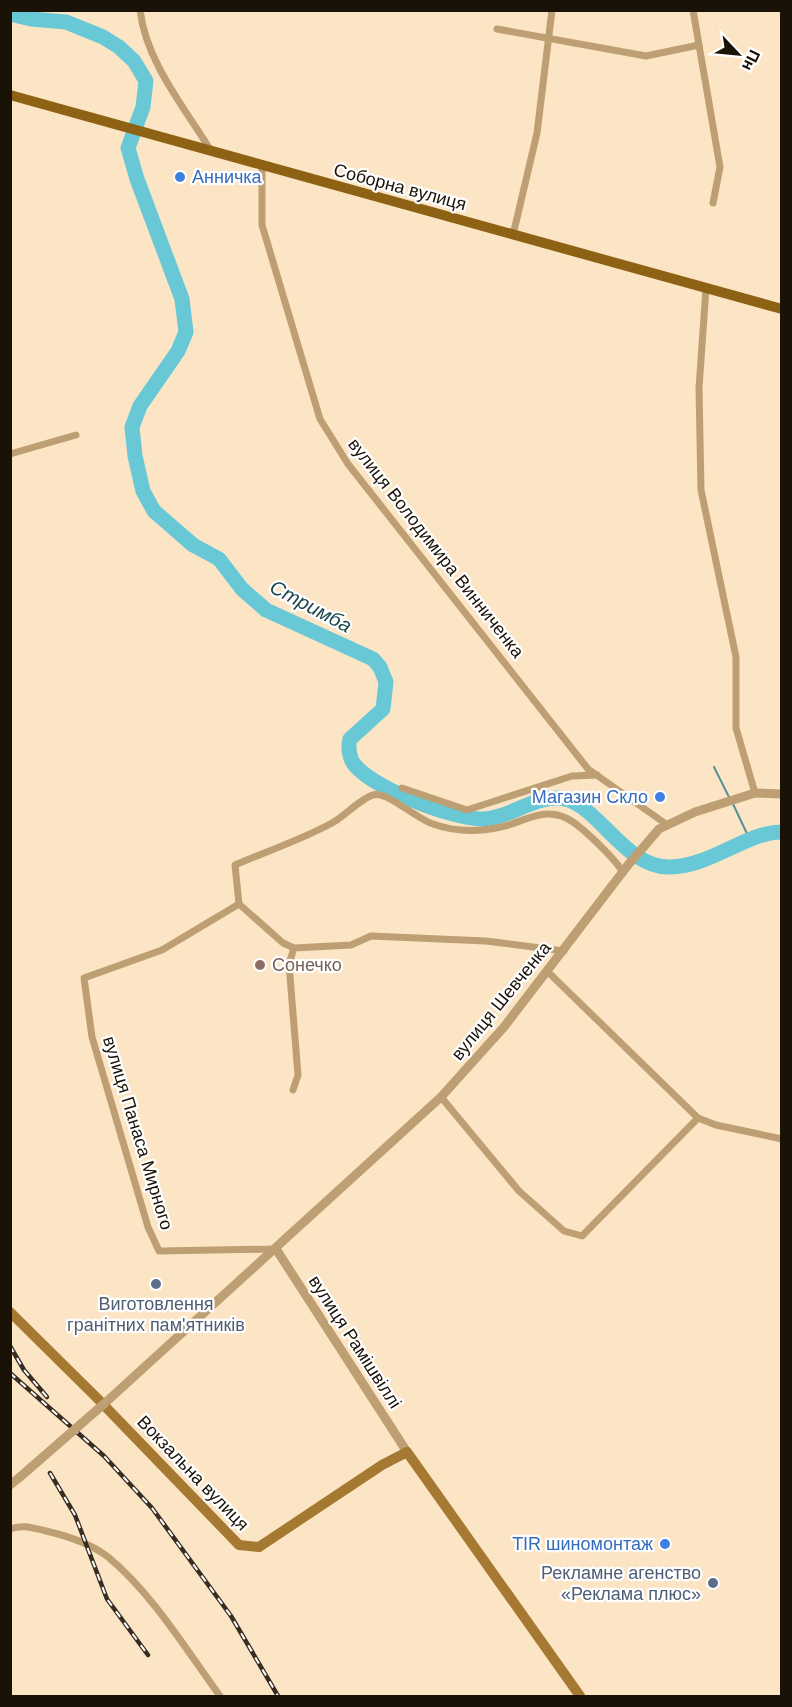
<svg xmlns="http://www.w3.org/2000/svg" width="792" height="1707" font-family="Arial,sans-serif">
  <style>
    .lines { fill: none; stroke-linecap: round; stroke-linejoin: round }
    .stream { stroke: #519198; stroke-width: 2 }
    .river { stroke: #69c8d6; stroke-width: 15 }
    .minor { stroke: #bd9f73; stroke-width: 7 }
    .tertiary { stroke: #bd9f73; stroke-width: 9 }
    .secondary { stroke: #a67932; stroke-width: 10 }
    .primary { stroke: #8d6214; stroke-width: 10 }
    .rail-casing { stroke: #372d20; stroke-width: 4.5 }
    .rail { stroke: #fff; stroke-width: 2; stroke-dasharray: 7; stroke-linecap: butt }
    .tertiary-bridge { stroke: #bd9f73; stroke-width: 9 }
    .shop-dot { fill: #3f7fe0; stroke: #fff; stroke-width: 2 }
    .education-dot { fill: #8d6e63; stroke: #fff; stroke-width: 2 }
    .service-dot { fill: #5c6f8a; stroke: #fff; stroke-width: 2 }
    .labels { text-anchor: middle; stroke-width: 4.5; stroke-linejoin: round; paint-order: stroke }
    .shop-label { font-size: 18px; fill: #366cbe; stroke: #fff; text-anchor: end }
    .street-label { font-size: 18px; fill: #1a1207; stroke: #fff }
    .education-label { font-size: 18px; fill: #785e54; stroke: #fff; text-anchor: start }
    .service-label { font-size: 18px; fill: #4e5e75; stroke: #fff }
    .water-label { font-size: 20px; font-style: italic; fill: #1b474d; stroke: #fff }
  </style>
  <rect width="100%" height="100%" fill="#fce5c5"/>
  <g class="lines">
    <!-- stream -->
    <g class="stream">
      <polyline points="22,10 31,19"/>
      <polyline points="714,767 730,799"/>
      <polyline points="733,804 750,840"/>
    </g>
    <!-- river -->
    <path class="river" d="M 10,14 L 31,19 L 66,22 L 103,37 L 119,47 L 134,61 L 146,81 L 143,107 L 128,148 L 137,179 L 182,299 L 186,332 L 178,351 L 140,406 L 132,427 L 135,456 L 143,491 L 154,511 L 193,545 L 219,559 L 242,589 L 266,610 L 373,659 L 380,667 L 386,682 L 383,709 L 350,739 C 348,746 349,754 352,761 C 366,786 454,820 483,819 C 509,818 531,798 557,798 C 595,797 623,869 670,867 C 712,866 746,832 782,832"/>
    <!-- minor -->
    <g class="minor">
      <path d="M 140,10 C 146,62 185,108 211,151"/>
      <polyline points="693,10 720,167 713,203"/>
      <polyline points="497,29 646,56 699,45"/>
      <polyline points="262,165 262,225 320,419 348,464 588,769 666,824"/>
      <polyline points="513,235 537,133 552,10"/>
      <polyline points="706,288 699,388 701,490 736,657 736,728 755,793"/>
      <polyline points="10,454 76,435"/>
      <polyline points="402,788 467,810 572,776 597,775"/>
      <polyline points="239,904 162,950 84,978 92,1037 148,1227 159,1251 276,1249"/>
      <path d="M 564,951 L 486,941 L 371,936 L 351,945 L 294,948 L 283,943 L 239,904 L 235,865 C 267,851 301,840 332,823 C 345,816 361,798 373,795 C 388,791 416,819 433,824 C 455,832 478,832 501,827 C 524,822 542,807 566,818 C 581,825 614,858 623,872"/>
      <polyline points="293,1090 298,1075 289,964 294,948"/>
      <polyline points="441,1097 519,1191 564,1231 582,1236 698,1118 548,972"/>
      <polyline points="698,1118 716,1125 782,1139"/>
      <path d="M 10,1529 C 22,1524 33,1528 46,1531 C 68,1536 90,1543 108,1557 C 152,1593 187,1651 220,1696"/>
    </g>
    <!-- tertiary -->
    <g class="tertiary">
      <polyline points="276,1249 407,1452"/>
      <polyline points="105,1403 441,1097 504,1027 628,865 659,829 695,812 755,793 782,794"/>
      <polyline points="10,1485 20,1477"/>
    </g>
    <!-- secondary -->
    <polyline class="secondary" points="10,1312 96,1397 239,1545 259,1547 382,1465 407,1452 580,1696"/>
    <!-- primary -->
    <polyline class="primary" points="10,95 782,309"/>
    <defs>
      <g id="rail">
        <polyline points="10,1346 24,1370 47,1397"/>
        <polyline points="10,1373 104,1456 152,1508 231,1616 278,1696"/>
        <polyline points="50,1473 75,1515 107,1599 148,1655"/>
      </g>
    </defs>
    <!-- rail casing -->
    <use href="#rail" class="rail-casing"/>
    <!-- rail -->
    <use href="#rail" class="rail"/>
    <!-- tertiary-bridge -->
    <polyline class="tertiary-bridge" points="20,1477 105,1403"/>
  </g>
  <!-- markers -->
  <g class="shop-dot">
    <circle cx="180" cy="177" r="6"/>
    <circle cx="660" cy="797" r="6"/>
    <circle cx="665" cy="1544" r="6"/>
  </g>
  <circle class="education-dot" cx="260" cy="965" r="6"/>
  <g class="service-dot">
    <circle cx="156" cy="1284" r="6"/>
    <circle cx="713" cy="1583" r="6"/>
  </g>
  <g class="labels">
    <!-- shop labels -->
    <g class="shop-label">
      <text x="192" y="183" text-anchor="start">Анничка</text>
      <text x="648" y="803">Магазин Скло</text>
      <text x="653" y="1550">TIR шиномонтаж</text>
    </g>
    <!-- street labels -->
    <g class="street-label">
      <text transform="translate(400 187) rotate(15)" y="6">Соборна вулиця</text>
      <text transform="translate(436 548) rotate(52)" y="6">вулиця Володимира Винниченка</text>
      <text transform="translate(501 1001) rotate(-51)" y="6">вулиця Шевченка</text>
      <text transform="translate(138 1133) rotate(73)" y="6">вулиця Панаса Мирного</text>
      <text transform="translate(355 1342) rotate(57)" y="6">вулиця Рамішвіллі</text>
      <text transform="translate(193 1473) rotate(46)" y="6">Вокзальна вулиця</text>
    </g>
    <!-- education labels -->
    <g class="education-label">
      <text x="272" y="971">Сонечко</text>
    </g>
    <!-- service labels -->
    <g class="service-label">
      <text x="156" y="1310">Виготовлення<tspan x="156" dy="21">гранітних пам'ятників</tspan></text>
      <text x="701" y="1579" text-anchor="end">Рекламне агенство<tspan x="701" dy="21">«Реклама плюс»</tspan></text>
    </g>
    <!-- water labels -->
    <g class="water-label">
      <text transform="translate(311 606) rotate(28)" y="7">Стримба</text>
    </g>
  </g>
  <!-- border -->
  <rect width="792" height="1707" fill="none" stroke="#1a1207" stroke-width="24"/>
  <!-- north arrow -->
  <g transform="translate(738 54) rotate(116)" stroke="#ffffff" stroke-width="4.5" paint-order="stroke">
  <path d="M0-4.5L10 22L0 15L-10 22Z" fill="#1a1207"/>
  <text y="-9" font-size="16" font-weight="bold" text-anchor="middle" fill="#1a1207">Пн</text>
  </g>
</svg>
